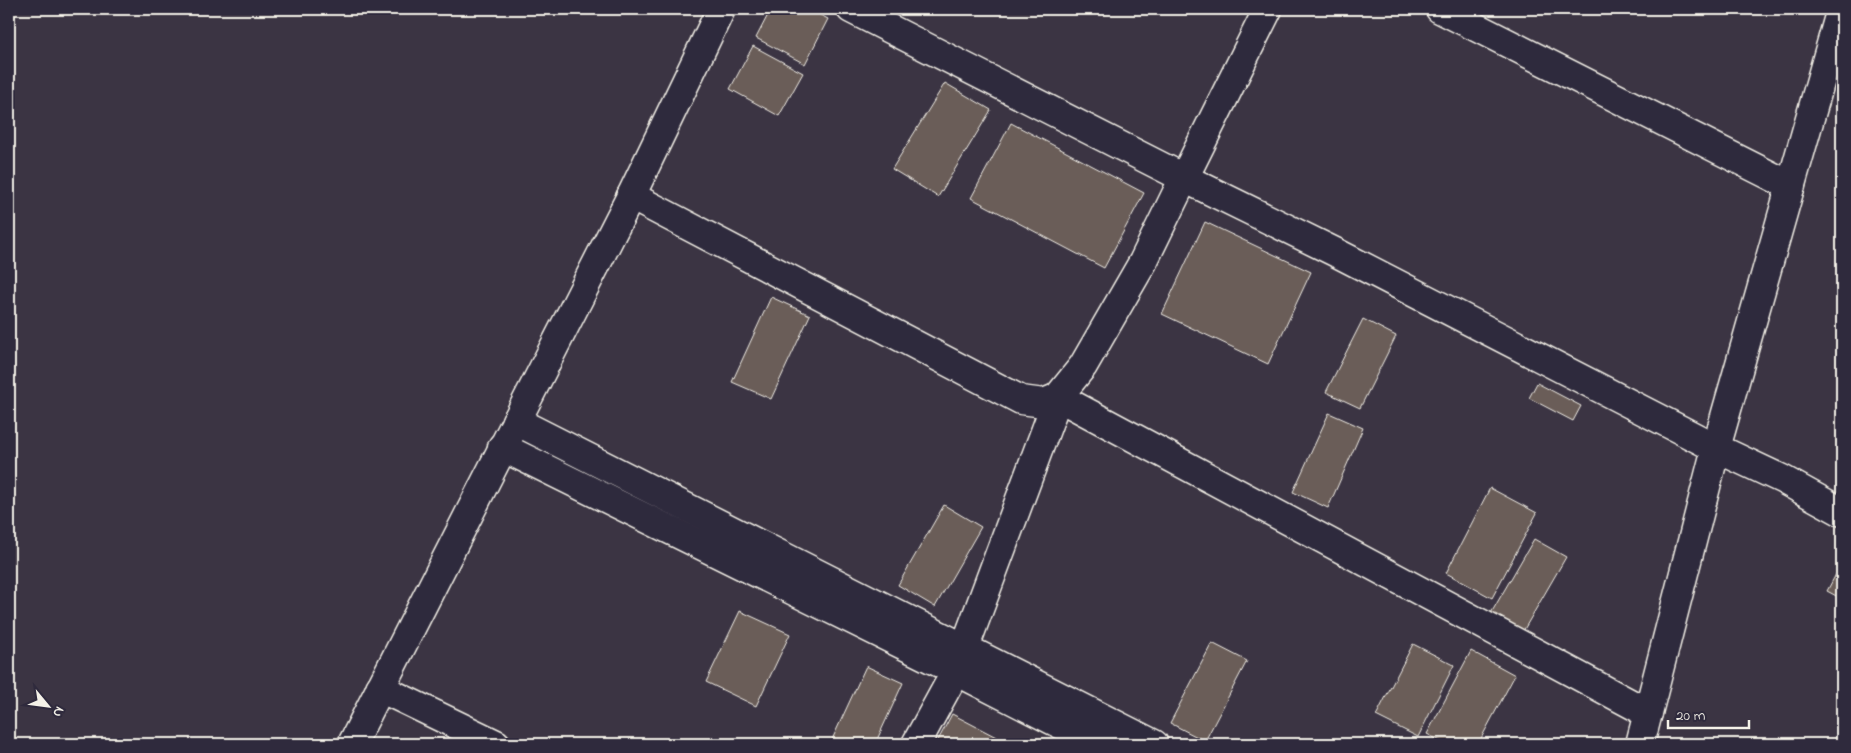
<svg xmlns="http://www.w3.org/2000/svg" width="1851" height="753" font-family="'Indie Flower',sans-serif">
  <style>
    .building { fill: #6a5d59; stroke: #f4f1e8 }
    .lines { fill: none; stroke-linecap: round; stroke-linejoin: round }
    .minor-casing { stroke: #f4f1e8; stroke-width: 31 }
    .minor { stroke: #2f2a3d; stroke-width: 28 }
  </style>
  <rect width="100%" height="100%" fill="#3b3443"/>
  <filter id="ink" filterUnits="userSpaceOnUse"><feTurbulence type="fractalNoise" baseFrequency=".02" numOctaves="2"/><feDisplacementMap in="SourceGraphic" scale="10" xChannelSelector="R" yChannelSelector="G"/><feConvolveMatrix kernelMatrix="1 2 1 2 8 2 1 2 1" color-interpolation-filters="sRGB"/></filter>
  <g filter="url(#ink)">
    <!-- building -->
    <g class="building">
      <polygon points="771,9 809,9 828,19 805,64 756,38"/>
      <polygon points="753,46 803,73 779,116 730,89"/>
      <polygon points="945,83 991,110 938,197 892,169"/>
      <polygon points="1011,123 1144,193 1104,268 971,198"/>
      <polygon points="1205,222 1311,272 1268,364 1162,314"/>
      <polygon points="771,297 810,315 771,399 732,382"/>
      <polygon points="1363,319 1396,336 1360,408 1326,392"/>
      <polygon points="1537,383 1581,406 1573,421 1529,398"/>
      <polygon points="1329,413 1363,428 1328,508 1293,492"/>
      <polygon points="1490,488 1537,513 1492,598 1446,573"/>
      <polygon points="944,505 981,527 935,607 898,585"/>
      <polygon points="1534,539 1566,557 1522,633 1490,615"/>
      <polygon points="1842,563 1842,599 1827,591"/>
      <polygon points="740,611 790,634 756,706 706,682"/>
      <polygon points="1212,643 1247,661 1205,741 1170,723"/>
      <polygon points="1413,644 1454,665 1418,737 1376,716"/>
      <polygon points="1471,651 1515,675 1478,744 1446,744 1427,734"/>
      <polygon points="866,666 903,683 875,744 830,744"/>
      <polygon points="952,714 1002,740 1000,744 936,744"/>
    </g>
    <g class="lines">
      <defs>
        <g id="minor">
          <polyline points="1268,9 1184,178 1335,252 1716,448 1640,744"/>
          <polyline points="1440,9 1791,186"/>
          <polyline points="1841,9 1716,448 1782,479 1842,512"/>
          <polyline points="631,196 1021,400 1044,403 1058,397 1083,366 1143,262 1184,178 851,9"/>
          <polyline points="516,421 1154,744"/>
          <polyline points="502,447 956,671 1099,744"/>
          <polyline points="380,688 496,744"/>
          <polyline points="352,744 631,196 721,9"/>
          <polyline points="916,744 956,671 1058,397 1648,713"/>
        </g>
      </defs>
      <!-- minor casing -->
      <use href="#minor" class="minor-casing"/>
      <!-- minor -->
      <use href="#minor" class="minor"/>
    </g>
  </g>
  <!-- margin -->
  <rect width="1851" height="753" fill="none" stroke="#2f2a3d" stroke-width="30"/>
  <rect x="15" y="15" width="1821" height="723" fill="none" stroke="#f4f1e8" stroke-width="2" filter="url(#ink)"/>
  <!-- north arrow -->
  <g transform="translate(48 706) rotate(119)" stroke="#2f2a3d" stroke-width="4" paint-order="stroke">
  <path d="M0-4L9 19L0 12L-9 19Z" fill="#f4f1e8"/>
  <text y="-8" font-size="14" font-weight="bold" text-anchor="middle" fill="#f4f1e8">N</text>
  </g>
  <!-- scale -->
  <path d="M1668 720v8h81v-8" fill="none" stroke="#f4f1e8" stroke-width="2.5"/>
  <text x="1676" y="720" font-size="15" fill="#f4f1e8" stroke="#2f2a3d" stroke-width="4" paint-order="stroke">20 m</text>
</svg>
